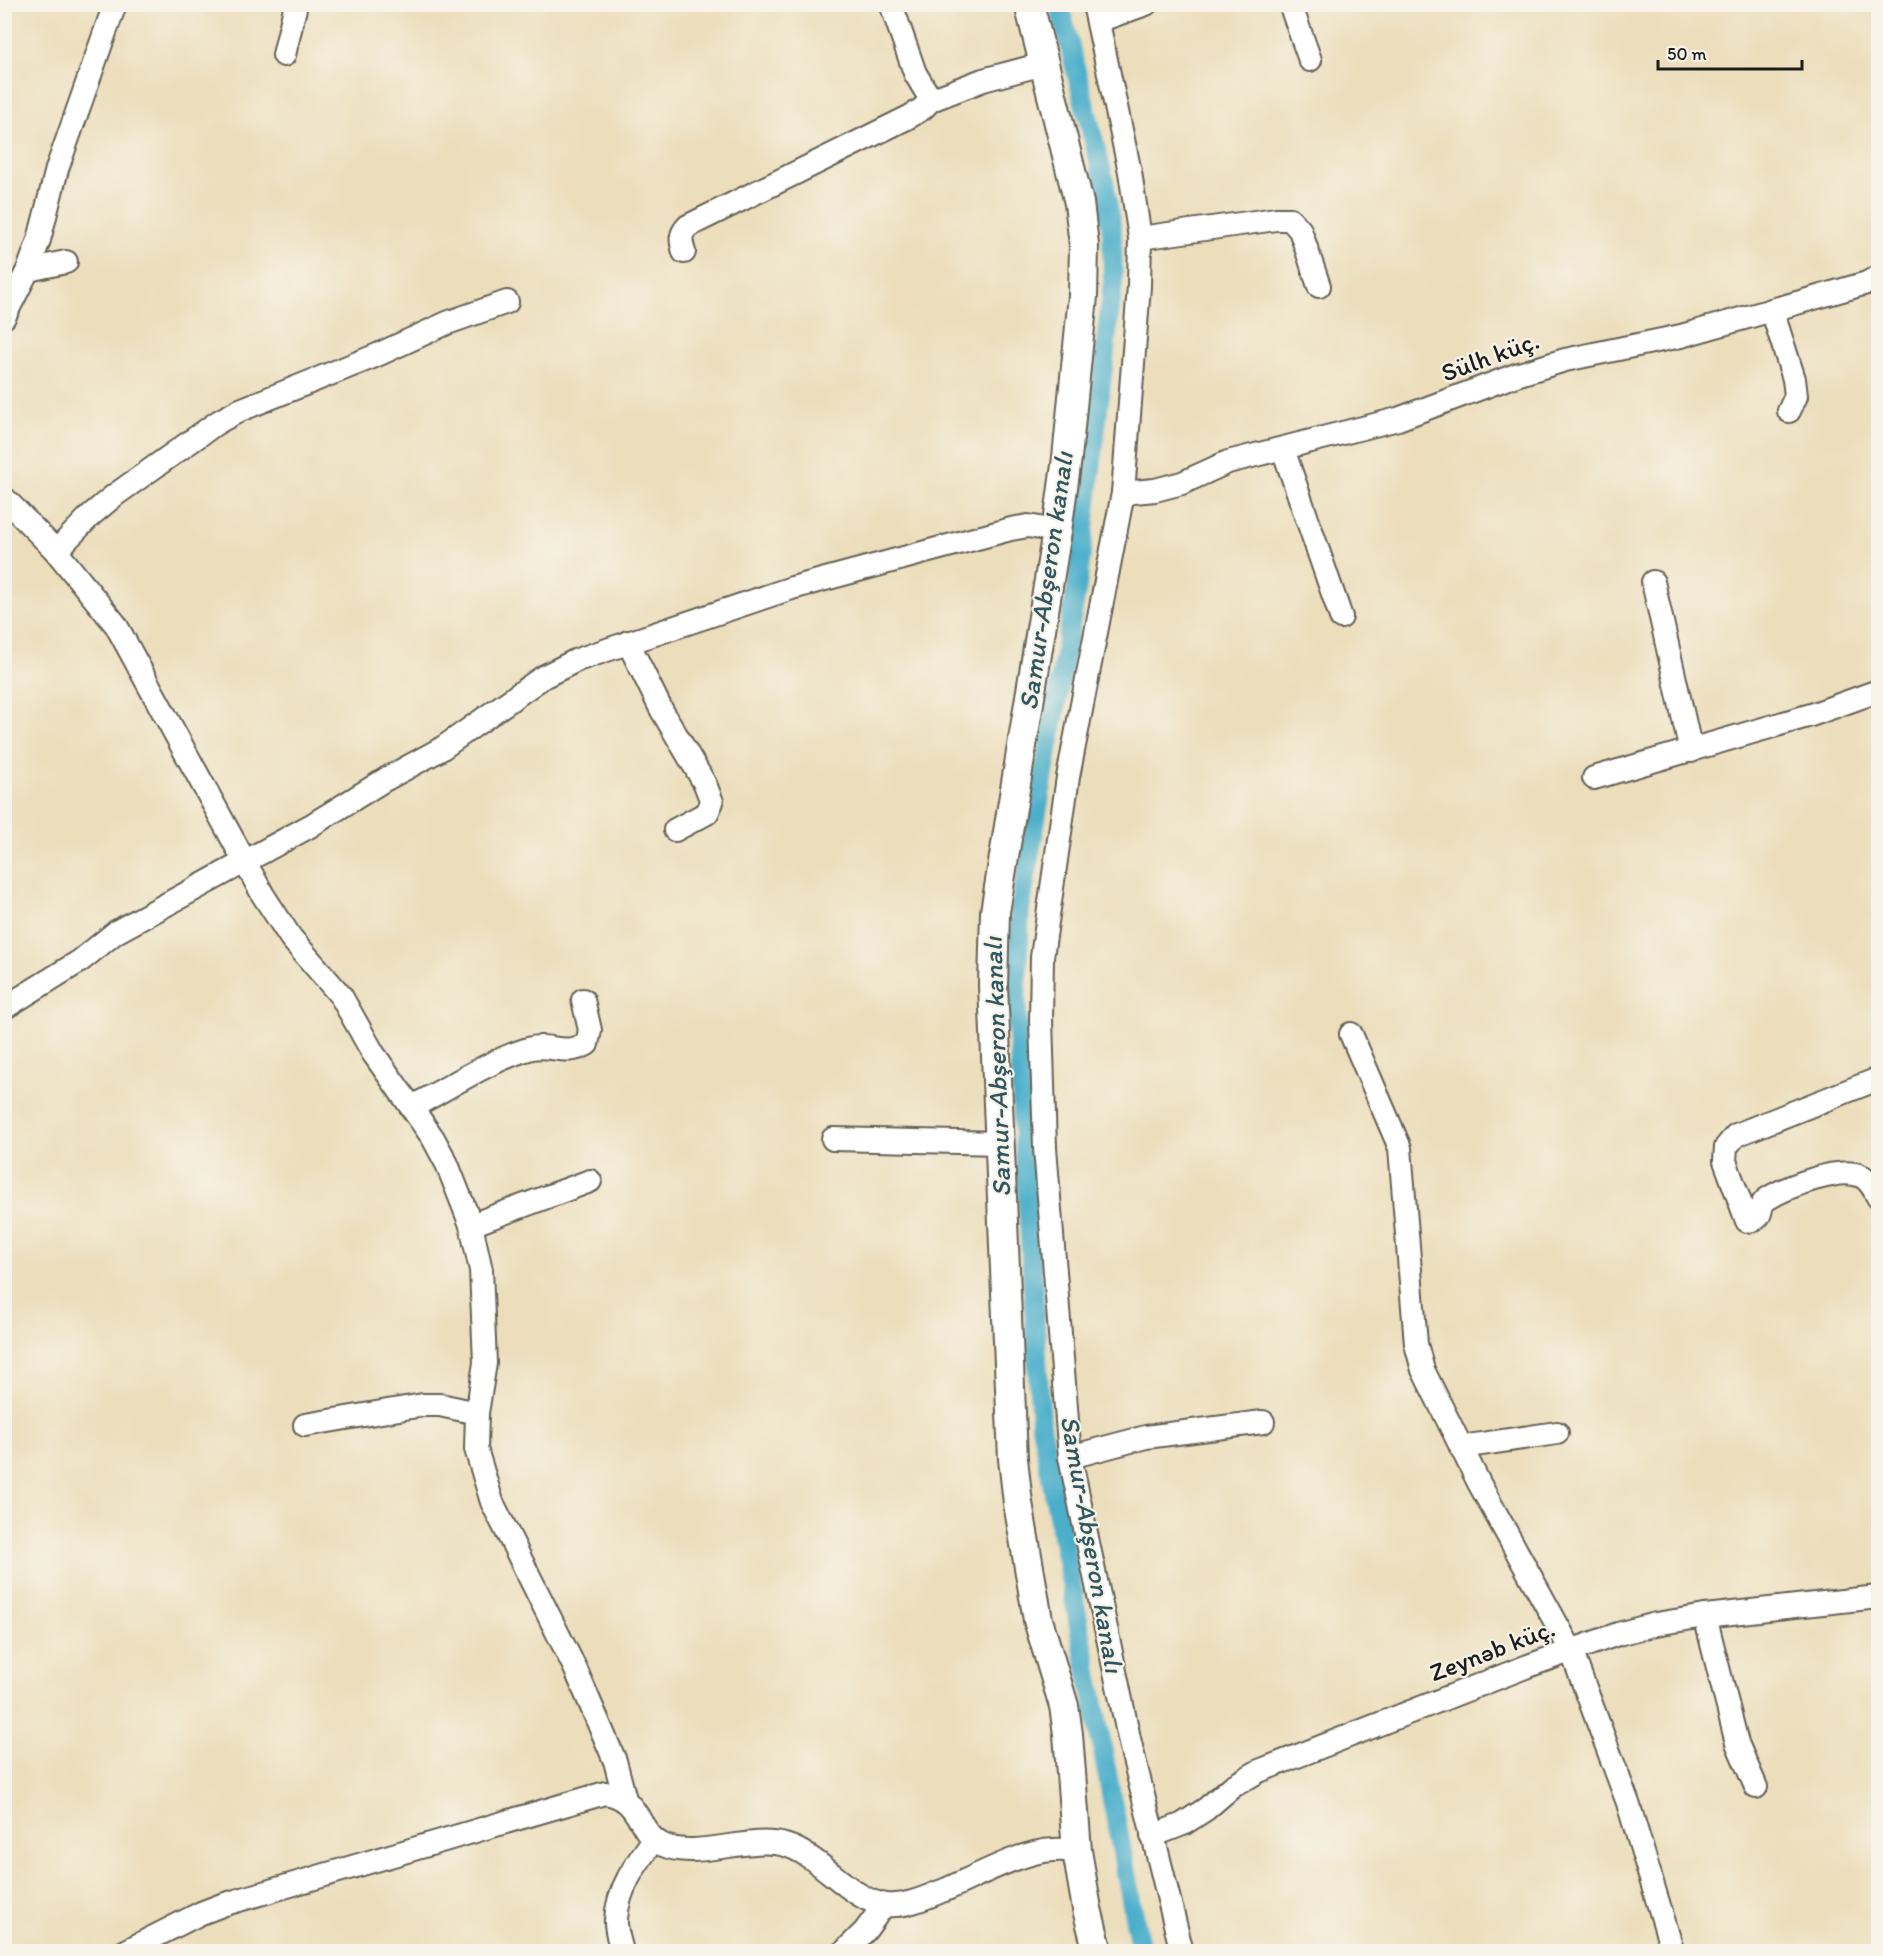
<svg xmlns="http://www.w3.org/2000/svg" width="1883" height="1956" font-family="Itim,sans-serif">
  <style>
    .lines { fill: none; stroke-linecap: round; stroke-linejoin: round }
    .canal { stroke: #4cafcb; stroke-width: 20 }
    .minor-casing { stroke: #656054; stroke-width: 26 }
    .tertiary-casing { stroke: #656054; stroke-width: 32 }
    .minor { stroke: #fff; stroke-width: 22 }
    .tertiary { stroke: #fff; stroke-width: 28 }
    .labels { text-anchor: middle; stroke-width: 4.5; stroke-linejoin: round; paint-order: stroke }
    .street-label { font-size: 26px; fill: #1c1c1c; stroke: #f7f3e8 }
    .water-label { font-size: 27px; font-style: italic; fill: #2f5762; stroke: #f7f3e8 }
  </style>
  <rect width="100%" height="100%" fill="#f7f3e8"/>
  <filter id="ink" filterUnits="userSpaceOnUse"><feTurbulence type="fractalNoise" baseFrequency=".0167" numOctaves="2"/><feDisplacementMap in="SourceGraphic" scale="12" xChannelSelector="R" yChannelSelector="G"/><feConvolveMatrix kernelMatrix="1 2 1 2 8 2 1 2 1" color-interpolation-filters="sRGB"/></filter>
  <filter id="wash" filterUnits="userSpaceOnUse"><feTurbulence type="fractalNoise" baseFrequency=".008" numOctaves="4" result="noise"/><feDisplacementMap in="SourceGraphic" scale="24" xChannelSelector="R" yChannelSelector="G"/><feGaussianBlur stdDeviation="1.35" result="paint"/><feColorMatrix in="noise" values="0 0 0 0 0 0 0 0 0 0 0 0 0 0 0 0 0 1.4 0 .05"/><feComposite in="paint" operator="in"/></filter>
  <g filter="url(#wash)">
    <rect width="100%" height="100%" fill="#ecdebb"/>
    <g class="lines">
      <!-- canal -->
      <polyline class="canal" points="1059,4 1104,181 1112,232 1113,283 1077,586 1020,910 1016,999 1041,1425 1141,1952"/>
    </g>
  </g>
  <g filter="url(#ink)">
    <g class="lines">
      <defs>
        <g id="minor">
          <polyline points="891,4 915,73 931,100"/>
          <polyline points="1094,4 1130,172 1140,238 1139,286 1123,493 1068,777 1042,957 1041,1020 1045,1148 1070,1457 1130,1743 1182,1952"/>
          <polyline points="1290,4 1310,60"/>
          <polyline points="1098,21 1146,4"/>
          <polyline points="284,55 296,4"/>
          <polyline points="1140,238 1276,219 1290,219 1300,230 1319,286"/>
          <path d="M 684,252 C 681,241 679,235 688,226 L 909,117 L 922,109 L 931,100 L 983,80 L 1043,64"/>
          <polyline points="28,270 66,262"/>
          <polyline points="1772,310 1794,379 1796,396 1789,411"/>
          <polyline points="4,317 28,270 39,240 57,169 115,4"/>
          <polyline points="1283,449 1341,617"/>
          <polyline points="1123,493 1155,490 1182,483 1228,462 1398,419 1516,375 1565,360 1681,336 1867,283 1878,277"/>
          <polyline points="4,498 56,551 116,625 263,895 291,938 341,996 373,1053 433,1138 447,1164 471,1225 481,1270 485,1363 477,1413 476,1449 492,1502 575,1668 615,1761 625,1799"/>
          <polyline points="56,551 91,515 115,495 218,422 240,410 375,356 447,323 507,302"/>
          <polyline points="1653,582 1691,751"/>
          <polyline points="628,642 661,709 705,784 712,802 707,813 675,830"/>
          <polyline points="1594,778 1811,715 1878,691"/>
          <polyline points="4,1008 80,961 116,932 310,826 386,779 441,749 543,677 577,660 792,588 1011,529 1028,526 1057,531"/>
          <polyline points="1351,1034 1400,1148 1416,1344 1423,1370 1479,1483 1571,1650 1628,1803 1673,1952"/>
          <path d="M 1878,1079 L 1736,1135 L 1726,1147 L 1725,1161 L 1747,1221 C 1767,1219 1756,1206 1767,1199 C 1786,1187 1840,1166 1861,1176 C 1870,1180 1874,1189 1878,1197"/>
          <path d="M 412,1107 C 450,1087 487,1062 528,1049 C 549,1042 565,1057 587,1044 L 590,1030 L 583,1000"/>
          <polyline points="833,1139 1000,1143"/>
          <polyline points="471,1225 590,1181"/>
          <polyline points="305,1425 423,1405 440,1405 477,1413"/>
          <polyline points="1461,1447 1557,1433"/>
          <polyline points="1070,1457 1146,1437 1263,1422"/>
          <polyline points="1705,1616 1737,1743 1756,1787"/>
          <polyline points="1152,1836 1183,1824 1206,1809 1233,1786 1259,1771 1528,1666 1618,1634 1656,1624 1705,1616 1878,1597"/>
          <path d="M 124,1952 L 201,1913 L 222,1905 L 605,1793 C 642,1798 637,1834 663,1845 C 696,1860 749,1835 785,1845 C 821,1855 849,1900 886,1905 C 907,1907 929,1896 947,1889 C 977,1876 1022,1851 1054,1850 C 1062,1849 1069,1850 1077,1851"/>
          <path d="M 622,1952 C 620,1942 615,1929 616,1919 C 618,1888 636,1864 654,1839"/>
          <polyline points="844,1952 865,1931 884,1905"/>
        </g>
        <polyline id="tertiary" points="1029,4 1079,203 1084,245 1083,296 1067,458 1057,531 995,912 993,985 1013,1459 1018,1503 1038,1620 1064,1706 1068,1734 1077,1851 1087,1909 1098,1952"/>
      </defs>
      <!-- minor casing -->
      <use href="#minor" class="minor-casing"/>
      <!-- tertiary casing -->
      <use href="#tertiary" class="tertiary-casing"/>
      <!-- minor -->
      <use href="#minor" class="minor"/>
      <!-- tertiary -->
      <use href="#tertiary" class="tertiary"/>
    </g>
  </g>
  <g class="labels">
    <!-- street labels -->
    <g class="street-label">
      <text transform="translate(1490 356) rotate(-20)" y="9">Sülh küç.</text>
      <text transform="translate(1492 1650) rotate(-21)" y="9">Zeynəb küç.</text>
    </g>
    <!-- water labels -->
    <g class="water-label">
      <text transform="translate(1046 581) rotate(-82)" y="9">Samur-Abşeron kanalı</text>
      <text transform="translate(997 1067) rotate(-92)" y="9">Samur-Abşeron kanalı</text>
      <text transform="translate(1092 1544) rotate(80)" y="9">Samur-Abşeron kanalı</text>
    </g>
  </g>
  <!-- margin -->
  <rect width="1883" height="1956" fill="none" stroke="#f7f3e8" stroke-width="24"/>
  <!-- scale -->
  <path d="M1658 60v9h144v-9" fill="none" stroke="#1c1c1c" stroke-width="3"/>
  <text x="1667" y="60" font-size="18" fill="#1c1c1c" stroke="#f7f3e8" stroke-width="4.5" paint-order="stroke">50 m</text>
</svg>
